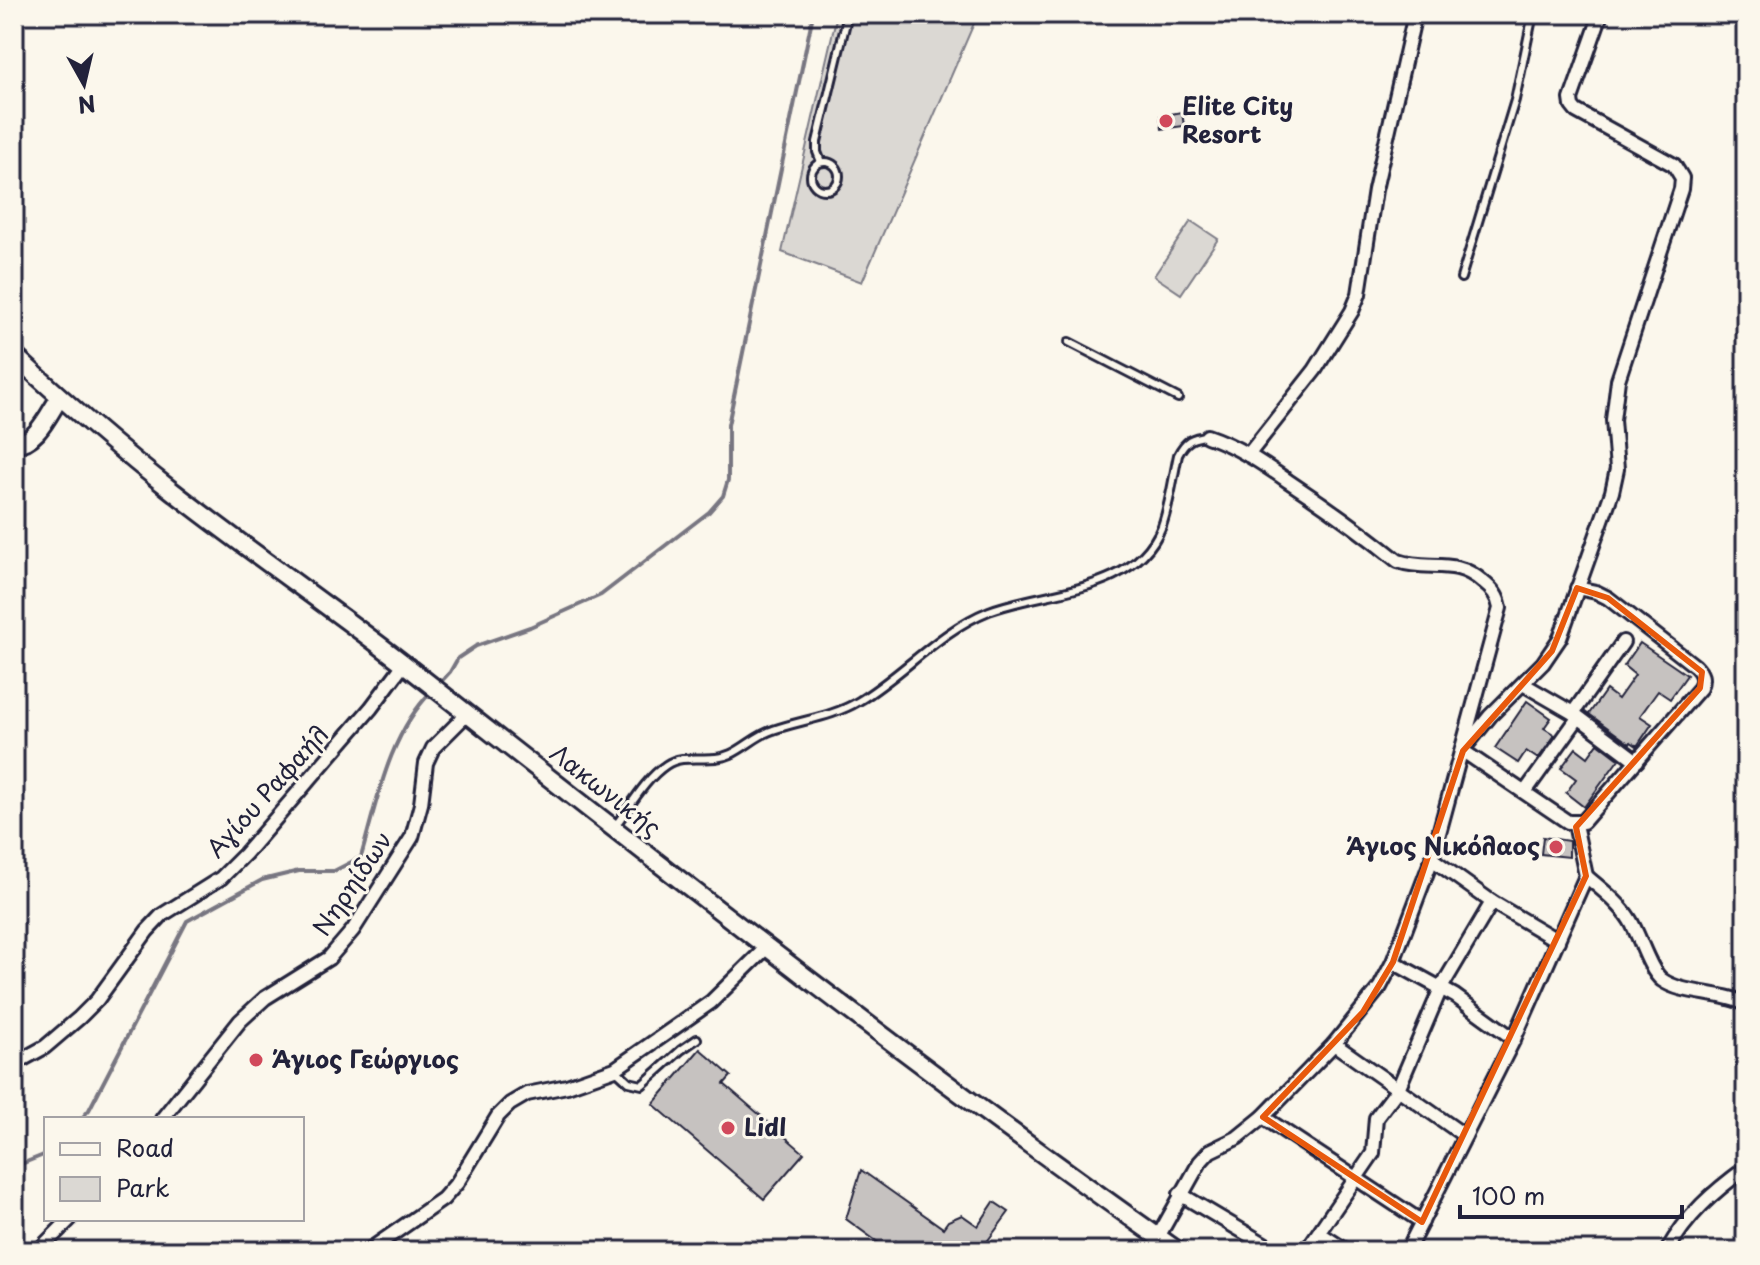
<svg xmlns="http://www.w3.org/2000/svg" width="1760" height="1265" font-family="'Playpen Sans',sans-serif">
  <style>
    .green { fill: #dbd8d3; stroke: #7e7d87; stroke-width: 2 }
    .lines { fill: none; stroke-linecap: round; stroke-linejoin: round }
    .stream { stroke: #787681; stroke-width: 4 }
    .building { fill: #c6c2c0; stroke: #22223b; stroke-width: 2 }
    .lane-casing { stroke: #22223b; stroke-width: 12 }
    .street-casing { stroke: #22223b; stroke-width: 18 }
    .secondary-casing { stroke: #22223b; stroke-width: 22 }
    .lane { stroke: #fbf7ec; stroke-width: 6 }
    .street { stroke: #fbf7ec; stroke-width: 12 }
    .secondary { stroke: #fbf7ec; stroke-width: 16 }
    .marked { fill: none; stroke: #e8590c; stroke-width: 6; stroke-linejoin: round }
    .poi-dot { fill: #d1495b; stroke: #fbf7ec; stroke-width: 3 }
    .labels { text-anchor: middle; stroke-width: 6; stroke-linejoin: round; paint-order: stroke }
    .poi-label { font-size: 24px; font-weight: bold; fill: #22223b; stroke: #fbf7ec; text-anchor: start }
    .street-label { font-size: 24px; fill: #22223b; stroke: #fbf7ec }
  </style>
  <rect width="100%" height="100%" fill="#fbf7ec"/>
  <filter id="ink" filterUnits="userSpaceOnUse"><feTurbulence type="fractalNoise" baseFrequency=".0125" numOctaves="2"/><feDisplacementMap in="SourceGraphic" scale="16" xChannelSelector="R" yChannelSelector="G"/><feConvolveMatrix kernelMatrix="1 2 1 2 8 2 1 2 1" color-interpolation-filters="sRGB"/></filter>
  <g filter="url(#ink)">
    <!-- green -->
    <g class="green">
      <polygon points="837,14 978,14 862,282 782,252"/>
      <polygon points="1191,221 1218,239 1181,294 1154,276"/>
    </g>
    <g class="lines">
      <!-- stream -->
      <g class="stream">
        <polyline points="438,685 450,672 458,658 476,646 530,627 601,595 709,512 723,496 728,480 728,425 813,14"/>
        <path d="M 81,1119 L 89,1110 L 187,921 L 262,880 L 299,871 L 334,871 L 361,857 C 377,801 389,734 432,691"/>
        <polyline points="14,1167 46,1154"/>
      </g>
    </g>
    <!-- building -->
    <g class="building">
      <polygon points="1182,112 1184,126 1162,129 1160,116"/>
      <polygon points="1640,643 1687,675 1670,699 1658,691 1640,716 1652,724 1637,746 1631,742 1630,744 1589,714 1606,690 1618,699 1635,675 1624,666"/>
      <polygon points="1527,701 1551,718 1544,728 1555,735 1538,759 1526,751 1518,763 1495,748"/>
      <polygon points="1598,743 1619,759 1584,807 1566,793 1576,779 1561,768 1576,748 1588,757"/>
      <polygon points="1543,837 1569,841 1569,857 1541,854"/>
      <polygon points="700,1049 731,1076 724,1084 804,1153 764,1199 653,1104"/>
      <polygon points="861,1170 943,1228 948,1221 962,1215 978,1226 994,1202 1009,1212 980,1251 926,1251 919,1246 916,1251 910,1251 896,1241 890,1251 846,1219"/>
    </g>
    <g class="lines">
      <defs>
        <g id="lane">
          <polyline points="821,162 817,152 817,142 848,14"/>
          <circle cx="825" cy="176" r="14"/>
          <polyline points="1461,278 1515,100 1533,14"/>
          <polyline points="1069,342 1178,398"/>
          <path d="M 615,826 C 630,807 645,779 666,765 C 685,752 710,764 731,754 C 746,747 757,735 773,730 C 801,720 833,717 859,701 C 904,674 939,631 989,611 C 1047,589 1135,594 1162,526 C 1170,503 1173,478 1178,455 C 1185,441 1192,437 1207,436"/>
          <polyline points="615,1069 629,1082 642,1085 681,1050 697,1039"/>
        </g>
        <g id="street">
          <polyline points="1248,455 1315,370 1352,311 1359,294 1375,190 1415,14"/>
          <polyline points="1523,684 1573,713 1637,761"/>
          <polyline points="1573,713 1623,642"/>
          <polyline points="1469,742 1490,716 1543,663 1560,638 1612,492 1617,469 1613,420 1618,380 1681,189 1682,178 1674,165 1576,111 1572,106 1571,99 1601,14"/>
          <path d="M 1463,751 L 1568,822 L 1583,822 L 1700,688 C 1704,678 1702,673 1695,666 L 1608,598 L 1596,592 L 1577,588"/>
          <polyline points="1525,792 1578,718"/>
          <polyline points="1432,859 1492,902 1558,941"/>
          <path d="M 1586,876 C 1602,890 1619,902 1630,920 C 1640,936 1649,970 1662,980 C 1683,995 1720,991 1746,1004"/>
          <polyline points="1393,962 1455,996 1514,1039"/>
          <polyline points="1334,1044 1465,1136"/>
          <polyline points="14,1064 45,1047 79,1018 97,1000 147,931 162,915 221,878 245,854 371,708 404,664"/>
          <polyline points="1263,1117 1422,1222"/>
          <polyline points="162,1119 240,1021 265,998 329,958 353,930 412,837 421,804 426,763 433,748 467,714"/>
          <polyline points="1180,1194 1276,1251"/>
          <polyline points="1319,1233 1347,1251"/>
          <path d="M 1158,1237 L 1200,1162 L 1210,1151 L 1237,1138 L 1263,1117 L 1334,1044 L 1380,987 L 1393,962 L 1432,859 L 1500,608 C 1498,596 1492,589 1483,582 C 1454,556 1429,572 1398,561 C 1362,532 1326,506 1288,481 C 1262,463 1237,446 1207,436"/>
          <polyline points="38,1251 70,1219"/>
          <polyline points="368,1251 443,1199 457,1183 498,1116 510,1104 527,1094 567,1086 615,1069 711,1002 766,948"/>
          <polyline points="1306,1251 1373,1153 1376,1118 1398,1089 1441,988 1492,902"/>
          <polyline points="1407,1251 1514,1039 1586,876 1575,824"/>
          <path d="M 1667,1251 C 1687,1215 1713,1192 1746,1168"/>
        </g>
        <g id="secondary">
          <path d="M 14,355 C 65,402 116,447 171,490 C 250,552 334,609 413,671 C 665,869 916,1067 1178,1251"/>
          <path d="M 14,443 C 36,445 49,413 60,397"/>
        </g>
      </defs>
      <!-- lane casing -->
      <use href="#lane" class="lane-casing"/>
      <!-- street casing -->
      <use href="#street" class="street-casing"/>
      <!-- secondary casing -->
      <use href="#secondary" class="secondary-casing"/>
      <!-- lane -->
      <use href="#lane" class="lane"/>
      <!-- street -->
      <use href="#street" class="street"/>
      <!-- secondary -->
      <use href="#secondary" class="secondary"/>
    </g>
  </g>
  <!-- marked area -->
  <path class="marked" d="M 1577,588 L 1608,598 L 1702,672 L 1700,688 L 1576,827 L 1586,876 L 1422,1222 L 1263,1117 L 1363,1012 L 1393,962 L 1463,751 L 1552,651 Z"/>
  <!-- markers -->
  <g class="poi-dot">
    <circle cx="1166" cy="121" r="8"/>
    <circle cx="1556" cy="847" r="8"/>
    <circle cx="256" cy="1060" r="8"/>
    <circle cx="728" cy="1128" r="8"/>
  </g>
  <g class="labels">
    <!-- poi labels -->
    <g class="poi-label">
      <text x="1182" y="115">Elite City<tspan x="1182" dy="28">Resort</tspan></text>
      <text x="1540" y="855" text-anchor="end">Άγιος Νικόλαος</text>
      <text x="272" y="1068">Άγιος Γεώργιος</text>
      <text x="744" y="1136">Lidl</text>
    </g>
    <!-- street labels -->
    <g class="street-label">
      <text transform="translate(605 791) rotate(38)" y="8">Λακωνικής</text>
      <text transform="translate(268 792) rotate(-48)" y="8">Αγίου Ραφαήλ</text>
      <text transform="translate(353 884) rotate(-56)" y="8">Νηρηίδων</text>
    </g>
  </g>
  <!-- margin -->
  <rect width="1760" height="1265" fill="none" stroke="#fbf7ec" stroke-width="48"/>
  <rect x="24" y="24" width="1712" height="1217" fill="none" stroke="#22223b" stroke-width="3" filter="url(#ink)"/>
  <!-- legend -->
  <rect x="44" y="1117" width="260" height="104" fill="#fbf7ec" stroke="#a4a2a5" stroke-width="2"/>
  <rect x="60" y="1143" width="40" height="12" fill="#fbf7ec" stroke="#a4a2a5" stroke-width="2"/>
  <text x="116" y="1157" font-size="24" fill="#22223b">Road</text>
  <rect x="60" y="1177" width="40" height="24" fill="#dbd8d3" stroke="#a4a2a5" stroke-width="2"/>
  <text x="116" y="1197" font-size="24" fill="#22223b">Park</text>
  <!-- north arrow -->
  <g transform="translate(84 84) rotate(172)" stroke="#fbf7ec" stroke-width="6" paint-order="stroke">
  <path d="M0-6L14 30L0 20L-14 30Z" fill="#22223b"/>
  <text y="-12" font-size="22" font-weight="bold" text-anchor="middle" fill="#22223b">N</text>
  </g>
  <!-- scale -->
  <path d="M1460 1205v12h222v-12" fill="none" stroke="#22223b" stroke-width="4"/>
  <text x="1472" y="1205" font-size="24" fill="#22223b" stroke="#fbf7ec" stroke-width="6" paint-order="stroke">100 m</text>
</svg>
